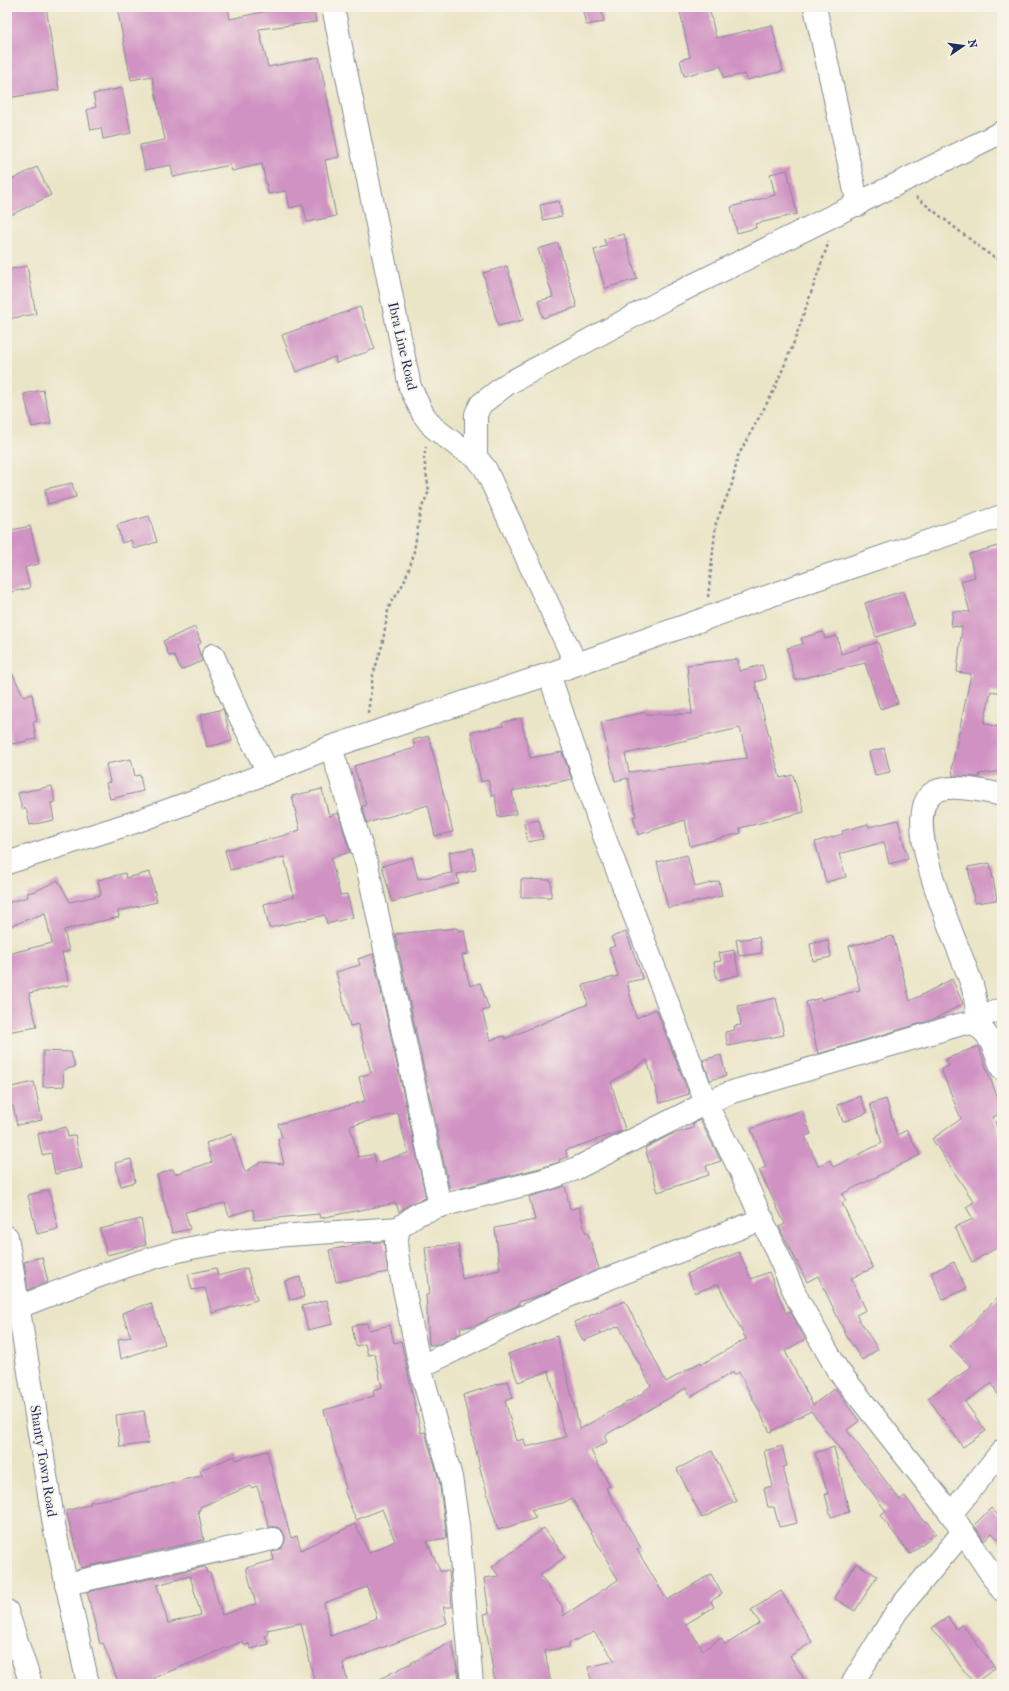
<svg xmlns="http://www.w3.org/2000/svg" width="1009" height="1691" font-family="'IM FELL French Canon',serif">
  <style>
    .building { fill: #d092c3; fill-rule: evenodd }
    .lines { fill: none; stroke-linecap: round; stroke-linejoin: round }
    .minor-casing { stroke: #838a93; stroke-width: 24 }
    .path { stroke: #838a93; stroke-width: 2.5; stroke-dasharray: 3 3; stroke-linecap: butt }
    .minor { stroke: #fff; stroke-width: 22 }
    .labels { text-anchor: middle; stroke-width: 3.5; stroke-linejoin: round; paint-order: stroke }
    .street-label { font-size: 14px; fill: #1b2f5e; stroke: #f7f3e8 }
  </style>
  <rect width="100%" height="100%" fill="#f7f3e8"/>
  <filter id="ink" filterUnits="userSpaceOnUse"><feTurbulence type="fractalNoise" baseFrequency=".025" numOctaves="2"/><feDisplacementMap in="SourceGraphic" scale="8" xChannelSelector="R" yChannelSelector="G"/><feConvolveMatrix kernelMatrix="1 2 1 2 8 2 1 2 1" color-interpolation-filters="sRGB"/></filter>
  <filter id="wash" filterUnits="userSpaceOnUse"><feTurbulence type="fractalNoise" baseFrequency=".012" numOctaves="4" result="noise"/><feDisplacementMap in="SourceGraphic" scale="16" xChannelSelector="R" yChannelSelector="G"/><feGaussianBlur stdDeviation="0.9" result="paint"/><feColorMatrix in="noise" values="0 0 0 0 0 0 0 0 0 0 0 0 0 0 0 0 0 1.4 0 .05"/><feComposite in="paint" operator="in"/></filter>
  <g filter="url(#wash)">
    <rect width="100%" height="100%" fill="#ebe5c8"/>
    <g id="blocks">
      <!-- building -->
      <g class="building">
        <polygon points="7,7 46,7 59,90 7,98"/>
        <polygon points="117,7 228,7 230,19 272,10 314,7 316,22 259,29 268,67 319,57 339,157 325,160 336,216 307,222 303,205 290,208 286,191 268,194 262,164 232,171 230,165 173,177 171,165 145,170 140,145 165,140 152,76 131,80"/>
        <polygon points="582,7 601,7 604,22 586,25"/>
        <polygon points="679,7 709,7 716,38 772,25 783,71 747,80 745,74 724,78 721,66 684,76 680,60 690,57"/>
        <polygon points="122,88 131,133 103,139 101,128 91,130 87,110 96,107 93,94"/>
        <polygon points="37,167 51,195 11,215 7,207 7,182"/>
        <polygon points="787,170 797,214 755,224 756,228 737,233 731,207 775,195 770,174"/>
        <polygon points="559,201 562,216 543,220 540,205"/>
        <polygon points="624,234 637,279 605,288 594,250 606,246 604,239"/>
        <polygon points="558,243 577,307 543,318 538,301 553,297 538,249"/>
        <polygon points="27,266 36,314 7,319 7,270"/>
        <polygon points="507,266 523,320 498,326 483,273"/>
        <polygon points="360,307 375,349 336,363 335,357 296,372 282,335"/>
        <polygon points="43,390 51,423 32,427 24,394"/>
        <polygon points="72,483 76,497 48,504 45,489"/>
        <polygon points="149,516 157,542 134,549 131,540 122,543 117,525"/>
        <polygon points="30,526 39,564 25,567 30,588 7,593 7,531"/>
        <polygon points="998,546 1002,560 1002,693 991,691 984,723 1002,728 1002,771 979,774 980,777 976,777 953,776 952,766 971,674 957,672 962,627 951,626 953,611 970,612 961,581 975,577 969,554"/>
        <polygon points="903,591 914,625 876,637 865,603"/>
        <polygon points="195,627 201,643 197,645 202,661 181,670 174,655 169,656 163,641"/>
        <polygon points="823,632 825,639 837,636 841,654 878,642 898,703 880,709 865,663 795,680 787,648 803,644 801,638"/>
        <path d="M 738,659 L 739,671 L 762,665 L 766,679 L 755,682 L 780,778 L 793,775 L 804,812 L 740,828 L 741,833 L 690,846 L 685,820 L 638,835 L 633,817 L 636,816 L 628,778 L 615,781 L 601,722 L 645,712 L 646,714 L 692,714 L 687,665 ZM 740,728 L 747,758 L 629,772 L 625,754 Z"/>
        <polygon points="7,663 24,697 32,694 37,721 33,722 36,739 12,744 7,721"/>
        <polygon points="223,709 232,741 207,747 200,715"/>
        <polygon points="521,718 530,758 562,752 572,779 512,791 516,814 498,817 495,795 492,796 488,780 481,782 471,732 503,726 502,723"/>
        <polygon points="429,736 453,832 435,836 428,805 367,823 362,806 366,805 354,766 415,748 413,740"/>
        <polygon points="884,748 890,772 875,775 869,752"/>
        <polygon points="131,759 135,776 140,775 143,791 110,799 106,783 110,782 106,764"/>
        <polygon points="52,786 55,802 51,803 54,820 30,825 26,808 22,809 18,793"/>
        <polygon points="322,789 329,816 338,813 350,852 331,858 340,895 347,894 353,917 327,924 325,915 269,928 264,904 294,897 284,857 230,870 225,850 282,836 300,830 292,796"/>
        <polygon points="539,820 543,839 528,842 524,823"/>
        <polygon points="898,820 908,859 889,864 884,842 839,854 846,877 826,882 815,842 843,834 842,831 868,824 869,827"/>
        <polygon points="473,848 476,870 457,874 459,883 392,902 382,866 412,857 418,879 452,873 449,852"/>
        <polygon points="687,855 695,887 719,881 722,896 668,908 657,862"/>
        <polygon points="990,863 997,900 975,903 968,867"/>
        <polygon points="150,872 157,902 118,911 119,917 64,930 69,951 62,953 69,985 29,993 37,1027 7,1032 7,954 52,943 45,913 7,927 7,903 28,897 27,893 36,891 58,880 70,902 101,895 98,880 125,873 126,878"/>
        <polygon points="521,879 551,880 551,897 521,897"/>
        <polygon points="457,928 458,931 464,930 468,954 462,955 470,986 480,983 489,1009 482,1011 490,1040 505,1036 505,1039 588,1004 583,985 618,976 609,948 615,946 611,937 626,932 643,979 627,982 636,1018 656,1009 689,1094 660,1103 647,1060 611,1082 625,1130 566,1150 567,1157 559,1160 559,1162 540,1168 450,1191 395,934"/>
        <polygon points="893,936 910,1001 952,979 963,1004 932,1020 818,1054 806,1002 821,998 821,1000 860,990 849,946"/>
        <polygon points="759,937 762,953 739,956 736,940"/>
        <polygon points="828,940 831,957 813,961 810,944"/>
        <polygon points="734,950 739,975 717,980 714,962 721,961 719,953"/>
        <path d="M 373,954 L 426,1198 L 411,1203 L 399,1212 L 396,1203 L 320,1218 L 319,1214 L 254,1220 L 253,1209 L 229,1216 L 225,1203 L 185,1212 L 190,1229 L 172,1233 L 157,1175 L 173,1169 L 175,1174 L 212,1162 L 206,1143 L 232,1134 L 245,1172 L 261,1162 L 284,1164 L 278,1139 L 282,1138 L 278,1124 L 365,1101 L 359,1077 L 371,1073 L 358,1024 L 350,1026 L 336,972 L 360,965 L 358,959 ZM 398,1113 L 408,1153 L 376,1163 L 374,1154 L 358,1157 L 350,1126 Z"/>
        <polygon points="776,998 784,1035 728,1046 725,1032 735,1030 734,1026 741,1025 738,1006"/>
        <polygon points="978,1046 1002,1109 1002,1113 993,1117 1002,1139 1002,1245 972,1262 955,1227 973,1219 966,1207 974,1202 932,1139 961,1119 941,1069 949,1066 946,1059"/>
        <polygon points="43,1051 71,1052 75,1067 63,1070 64,1086 43,1087"/>
        <polygon points="721,1055 726,1076 710,1080 703,1060"/>
        <polygon points="34,1082 42,1120 17,1125 13,1106 7,1107 7,1088"/>
        <polygon points="860,1096 867,1113 843,1122 837,1105"/>
        <polygon points="886,1099 897,1135 907,1130 920,1155 842,1194 846,1201 842,1203 873,1268 851,1278 866,1310 856,1315 878,1349 862,1360 847,1337 818,1276 807,1282 779,1227 785,1224 759,1170 766,1167 751,1129 802,1110 811,1134 805,1136 818,1166 830,1160 833,1167 882,1143 870,1104"/>
        <polygon points="700,1120 721,1161 706,1166 709,1175 658,1192 645,1148 672,1134 694,1128 692,1124"/>
        <polygon points="66,1127 68,1137 75,1135 82,1168 55,1174 51,1153 42,1155 38,1134"/>
        <polygon points="131,1159 135,1182 121,1186 115,1163"/>
        <polygon points="565,1186 570,1209 579,1207 586,1234 588,1233 599,1269 544,1294 519,1302 519,1305 487,1318 487,1320 475,1326 460,1327 461,1333 439,1344 429,1345 426,1295 430,1294 425,1247 458,1244 462,1279 500,1270 495,1228 535,1220 529,1197"/>
        <polygon points="49,1190 58,1229 37,1234 28,1195"/>
        <polygon points="141,1219 146,1245 107,1255 100,1229"/>
        <polygon points="384,1242 388,1272 336,1282 329,1250 367,1243"/>
        <polygon points="739,1252 751,1279 769,1272 786,1313 790,1311 805,1339 785,1351 813,1405 835,1388 859,1421 847,1430 900,1500 905,1496 924,1522 926,1521 936,1533 910,1554 880,1515 886,1511 811,1411 770,1432 739,1372 734,1375 733,1372 691,1397 686,1388 604,1436 607,1442 591,1451 610,1486 606,1488 641,1548 637,1550 667,1600 711,1574 722,1594 711,1601 714,1607 686,1624 703,1650 721,1638 725,1645 760,1623 751,1610 781,1591 812,1642 790,1656 807,1684 592,1684 588,1667 615,1661 594,1632 569,1643 569,1647 545,1651 551,1684 495,1684 484,1614 489,1613 484,1578 499,1576 492,1567 544,1528 565,1557 540,1575 562,1606 563,1616 618,1580 572,1498 563,1503 531,1510 536,1518 498,1530 481,1472 463,1395 508,1381 513,1398 505,1401 516,1441 524,1439 526,1447 566,1437 562,1427 549,1371 518,1382 508,1354 557,1336 580,1429 645,1392 644,1391 651,1386 619,1326 583,1341 574,1322 625,1301 666,1382 701,1362 702,1364 746,1339 718,1284 695,1293 687,1274"/>
        <polygon points="42,1257 48,1282 28,1290 24,1262"/>
        <polygon points="954,1262 966,1289 943,1299 931,1273"/>
        <polygon points="216,1268 218,1276 247,1268 257,1300 212,1313 205,1288 192,1290 188,1274"/>
        <polygon points="300,1277 304,1297 290,1300 285,1281"/>
        <polygon points="1002,1293 1002,1404 992,1383 965,1402 986,1431 963,1447 928,1398 971,1367 950,1346"/>
        <polygon points="327,1300 333,1324 308,1330 302,1306"/>
        <polygon points="151,1303 165,1344 121,1359 118,1339 131,1337 122,1313"/>
        <path d="M 367,1323 L 369,1330 L 390,1325 L 394,1343 L 401,1341 L 421,1433 L 425,1432 L 439,1480 L 447,1538 L 427,1541 L 440,1571 L 449,1571 L 452,1607 L 443,1607 L 447,1623 L 343,1663 L 348,1684 L 315,1684 L 301,1623 L 267,1630 L 268,1635 L 265,1636 L 269,1644 L 251,1649 L 249,1644 L 244,1645 L 243,1641 L 154,1678 L 157,1684 L 119,1684 L 103,1643 L 100,1644 L 87,1592 L 205,1567 L 207,1573 L 210,1573 L 222,1615 L 256,1604 L 246,1568 L 274,1560 L 272,1552 L 282,1548 L 285,1542 L 285,1536 L 282,1531 L 277,1527 L 269,1527 L 257,1486 L 251,1488 L 250,1486 L 200,1507 L 200,1510 L 198,1510 L 204,1540 L 81,1568 L 66,1511 L 91,1504 L 90,1502 L 122,1496 L 182,1481 L 182,1480 L 202,1476 L 200,1470 L 235,1456 L 236,1460 L 267,1451 L 291,1538 L 297,1536 L 301,1550 L 355,1524 L 369,1553 L 395,1541 L 382,1509 L 356,1520 L 344,1490 L 346,1489 L 324,1410 L 374,1396 L 373,1390 L 382,1387 L 375,1354 L 368,1355 L 365,1344 L 356,1346 L 352,1326 ZM 190,1576 L 201,1615 L 168,1623 L 157,1585 ZM 367,1587 L 377,1618 L 331,1636 L 324,1603 Z"/>
        <polygon points="144,1411 149,1443 120,1447 116,1415"/>
        <polygon points="782,1446 787,1466 783,1467 797,1523 779,1527 774,1507 768,1507 764,1488 773,1486 764,1451"/>
        <polygon points="834,1447 849,1512 831,1517 825,1494 828,1494 815,1453"/>
        <polygon points="712,1451 737,1501 702,1518 677,1469"/>
        <polygon points="991,1508 1002,1519 1002,1543 992,1533 984,1541 974,1525"/>
        <polygon points="856,1563 877,1576 855,1611 834,1598"/>
        <polygon points="948,1617 956,1629 962,1624 995,1668 974,1684 932,1628"/>
        <polygon points="452,1642 459,1678 432,1684 370,1684"/>
      </g>
    </g>
  </g>
  <g filter="url(#ink)">
    <use href="#blocks" fill-opacity="0" stroke="#838a93" stroke-width="1"/>
    <g class="lines">
      <defs>
        <g id="minor">
          <polyline points="333,7 410,387 423,414 433,427 459,447 476,457 485,468 576,664"/>
          <polyline points="815,7 858,205"/>
          <polyline points="476,457 476,414 481,404 507,384 671,296 1002,132"/>
          <polyline points="213,655 238,713 268,772"/>
          <polyline points="549,674 603,833 706,1103 741,1172 798,1300 837,1369 951,1514 1002,1590"/>
          <polyline points="331,747 367,865 440,1206"/>
          <polyline points="7,863 135,822 224,790 331,747 549,674 814,580 1002,516"/>
          <polyline points="977,1018 1002,1009"/>
          <path d="M 977,1024 C 977,1011 976,997 972,985 C 961,950 899,824 931,794 C 945,782 985,791 1002,795"/>
          <polyline points="7,1237 55,1531 88,1684"/>
          <path d="M 19,1307 C 76,1285 132,1261 191,1248 C 259,1234 330,1233 399,1228"/>
          <polyline points="420,1367 512,1322 597,1283 763,1219"/>
          <polyline points="951,1514 1002,1451"/>
          <polyline points="66,1584 273,1539"/>
          <polyline points="7,1611 31,1684"/>
          <path d="M 472,1684 L 458,1525 L 451,1477 L 420,1367 L 398,1260 L 396,1243 L 399,1228 L 416,1215 L 440,1206 L 544,1180 L 573,1170 L 706,1103 L 732,1092 L 962,1024 C 988,1020 994,1050 1002,1069"/>
          <polyline points="852,1684 897,1611 963,1532"/>
        </g>
      </defs>
      <!-- minor casing -->
      <use href="#minor" class="minor-casing"/>
      <!-- path -->
      <g class="path">
        <polyline points="916,197 986,252 1002,262"/>
        <polyline points="708,597 716,523 732,484 738,456 773,392 793,345 829,241"/>
        <polyline points="368,713 373,675 382,646 388,611 391,602 398,593 405,580 413,557 421,509 429,491 424,458 426,447"/>
      </g>
      <!-- minor -->
      <use href="#minor" class="minor"/>
    </g>
  </g>
  <g class="labels">
    <!-- street labels -->
    <g class="street-label">
      <text transform="translate(403 346) rotate(77)" y="5">Ibra Line Road</text>
      <text transform="translate(44 1461) rotate(81)" y="5">Shanty Town Road</text>
    </g>
  </g>
  <!-- margin -->
  <rect width="1009" height="1691" fill="none" stroke="#f7f3e8" stroke-width="24"/>
  <!-- north arrow -->
  <g transform="translate(963 46) rotate(77)" stroke="#f7f3e8" stroke-width="3" paint-order="stroke">
  <path d="M0-3L7 15L0 10L-7 15Z" fill="#1b2f5e"/>
  <text y="-6" font-size="11" font-weight="bold" text-anchor="middle" fill="#1b2f5e">N</text>
  </g>
</svg>
